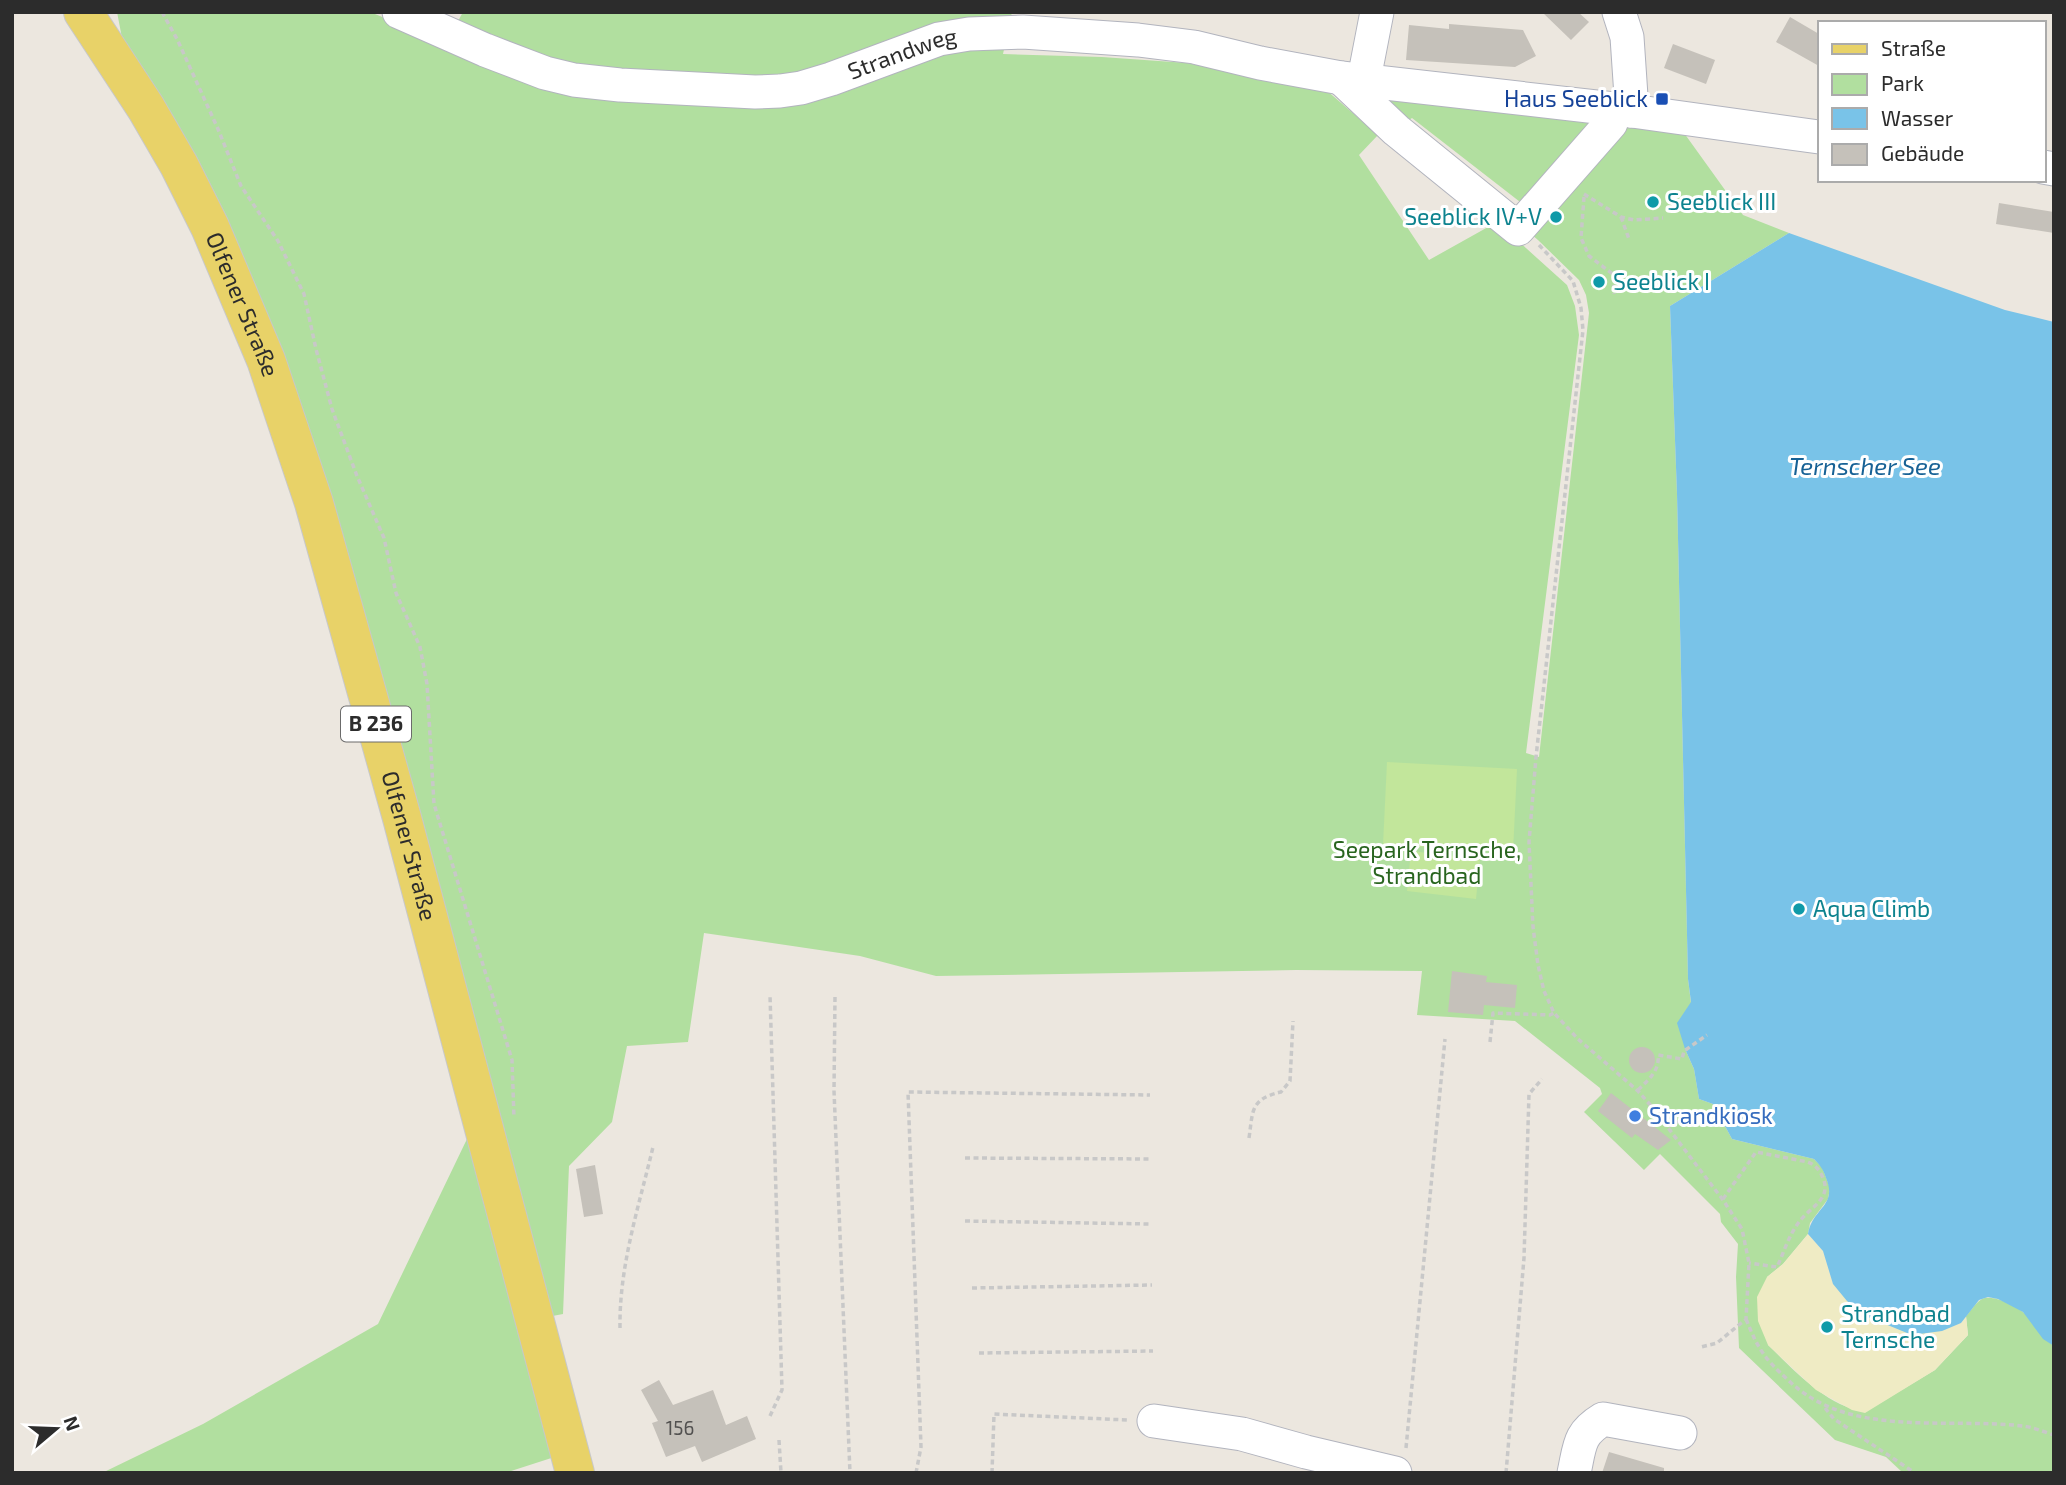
<svg xmlns="http://www.w3.org/2000/svg" width="2066" height="1485" font-family="'Exo 2',sans-serif">
  <style>
    .green { fill: #b1df9f }
    .sand { fill: #efebc4 }
    .pitch { fill: #c2e69b }
    .water { fill: #79c3e8 }
    .building { fill: #c5c1ba }
    .lines { fill: none; stroke-linecap: round; stroke-linejoin: round }
    .minor-casing { stroke: #b2b4be; stroke-width: 35 }
    .major-casing { stroke: #c8c8c8; stroke-width: 40 }
    .path { stroke: #c8c8c8; stroke-width: 3.5; stroke-dasharray: 5 3.5; stroke-linecap: butt }
    .minor { stroke: #fff; stroke-width: 33 }
    .major { stroke: #e8d268; stroke-width: 38 }
    .transit-dot { fill: #1a4fb4; stroke: #fff; stroke-width: 2.5 }
    .culture-dot { fill: #0f9aa8; stroke: #fff; stroke-width: 2.5 }
    .shop-dot { fill: #3f7fe0; stroke: #fff; stroke-width: 2.5 }
    .labels { text-anchor: middle; stroke-width: 6; stroke-linejoin: round; paint-order: stroke }
    .number-label { font-size: 19px; fill: #525150 }
    .shield { fill: #fff; stroke: #6b6b6b; stroke-width: 2 }
    .shield-label { font-size: 21px; font-weight: bold; fill: #2c2c2c }
    .street-label { font-size: 23px; fill: #2c2c2c; stroke: #fff }
    .transit-label { font-size: 23px; fill: #164399; stroke: #fff; text-anchor: end }
    .culture-label { font-size: 23px; fill: #0d838f; stroke: #fff; text-anchor: start }
    .park-label { font-size: 23px; fill: #29651f; stroke: #fff }
    .shop-label { font-size: 23px; fill: #366cbe; stroke: #fff; text-anchor: start }
    .water-label { font-size: 24px; font-style: italic; fill: #166195; stroke: #fff }
  </style>
  <rect width="100%" height="100%" fill="#ece7df"/>
  <!-- green -->
  <g class="green">
    <path d="M 117,12 L 370,12 L 446,43 L 463,12 L 1012,12 L 1003,54 L 1102,57 L 1187,63 L 1325,89 L 1378,135 L 1359,155 L 1429,260 L 1497,222 L 1567,285 L 1575,306 L 1579,335 L 1526,753 L 1539,757 L 1589,313 L 1586,295 L 1579,280 L 1538,240 L 1514,220 L 1524,205 L 1412,118 L 1400,126 L 1365,95 L 1679,126 L 1743,215 L 1789,233 L 1670,306 L 1677,494 L 1688,979 L 1691,1003 L 1685,1049 L 1694,1069 L 1699,1099 L 1713,1104 L 1732,1139 L 1814,1159 L 1822,1167 L 1830,1188 L 1828,1199 L 1810,1223 L 1808,1234 L 1783,1264 L 1767,1277 L 1768,1345 C 1796,1372 1825,1405 1865,1412 L 1935,1370 L 1968,1335 L 1966,1316 C 1971,1311 1975,1303 1982,1299 C 1992,1294 2015,1305 2023,1312 C 2035,1322 2040,1337 2054,1346 L 2054,1473 L 1903,1473 L 1886,1457 L 1835,1440 L 1739,1348 L 1736,1277 L 1738,1244 L 1721,1222 L 1720,1214 L 1660,1154 L 1644,1170 L 1584,1112 L 1602,1094 L 1600,1088 L 1515,1021 L 1417,1015 L 1422,971 L 1296,970 L 936,976 L 860,956 L 704,933 L 688,1042 L 627,1046 L 612,1122 L 569,1166 L 563,1314 L 542,1318 L 420,812 L 122,38 Z"/>
    <polygon points="479,1114 570,1452 505,1473 102,1473 203,1424 378,1324"/>
  </g>
  <!-- sand -->
  <polygon class="sand" points="1808,1234 1823,1251 1833,1284 1961,1323 1966,1316 1968,1335 1935,1370 1865,1413 1852,1410 1816,1390 1768,1345 1758,1321 1757,1297 1767,1277 1783,1264"/>
  <!-- pitch -->
  <g class="pitch">
    <polygon points="1387,762 1517,769 1513,852 1383,845"/>
    <polygon points="1411,851 1480,859 1476,899 1407,891"/>
  </g>
  <!-- water -->
  <path class="water" d="M 1789,233 L 2005,310 L 2054,322 L 2054,1346 L 2043,1339 L 2023,1312 L 1998,1299 L 1988,1297 L 1979,1300 L 1961,1323 L 1942,1331 L 1912,1335 L 1868,1317 L 1847,1301 L 1833,1284 L 1823,1251 L 1808,1234 C 1812,1208 1838,1206 1826,1178 C 1823,1169 1820,1165 1814,1159 L 1732,1139 L 1713,1104 L 1699,1099 L 1694,1069 L 1685,1049 L 1677,1023 L 1691,1002 L 1688,979 L 1677,494 L 1670,306 Z"/>
  <!-- building -->
  <g class="building">
    <polygon points="1542,12 1578,12 1589,22 1571,40"/>
    <polygon points="1790,17 1819,34 1819,66 1776,42"/>
    <polygon points="1449,24 1523,30 1536,56 1515,67 1406,60 1409,25 1449,29"/>
    <polygon points="1673,44 1715,60 1706,84 1664,68"/>
    <polygon points="1999,203 2054,212 2054,233 1996,224"/>
    <polygon points="1452,971 1487,976 1486,982 1517,985 1515,1008 1484,1005 1483,1015 1448,1012"/>
    <circle cx="1642" cy="1060" r="13"/>
    <polygon points="1611,1093 1651,1124 1671,1140 1658,1150 1635,1134 1632,1138 1598,1111"/>
    <polygon points="595,1165 603,1214 584,1217 576,1169"/>
    <polygon points="659,1380 673,1405 713,1390 726,1425 747,1416 756,1439 702,1462 695,1446 666,1457 652,1423 658,1421 641,1390"/>
    <polygon points="1609,1452 1664,1468 1664,1473 1602,1473"/>
  </g>
  <g class="lines">
    <defs>
      <g id="minor">
        <path id="s1" d="M 399,12 L 485,50 L 545,73 L 574,80 L 620,85 L 755,92 L 780,91 L 801,88 L 831,79 L 939,39 L 969,34 L 1023,32 L 1138,40 L 1194,47 L 1260,63 L 1341,78 L 1632,111 L 1819,137"/>
        <polyline points="1619,12 1627,37 1632,111"/>
        <polyline points="1341,78 1396,130 1518,229 1611,123 1615,109"/>
        <polyline points="1364,79 1377,12"/>
        <polyline points="2043,167 2054,169"/>
        <polyline points="1154,1421 1242,1434 1306,1452 1395,1473"/>
        <path d="M 1574,1473 C 1580,1446 1578,1434 1603,1419 L 1680,1433"/>
      </g>
      <g id="major">
        <path id="s2" d="M 83,12 L 146,108 L 179,165 L 210,227 L 266,360 L 314,503 L 402,818 L 575,1473"/>
      </g>
    </defs>
    <!-- minor casing -->
    <use href="#minor" class="minor-casing"/>
    <!-- major casing -->
    <use href="#major" class="major-casing"/>
    <!-- path -->
    <g class="path">
      <polyline points="162,12 177,39 218,129 241,186 278,241 304,294 316,349 332,409 357,476 384,538 396,593 420,647 427,684 434,804 512,1060 514,1118"/>
      <polyline points="1584,194 1621,217 1634,220 1663,218"/>
      <polyline points="1584,197 1581,238 1589,256 1614,275 1614,294"/>
      <polyline points="1621,217 1629,239"/>
      <polyline points="1539,245 1573,281 1581,308 1583,330 1536,757 1529,842 1533,927 1538,965 1544,991 1554,1013 1578,1039 1638,1091 1653,1108 1723,1200 1742,1229 1749,1263 1746,1319 1717,1343 1701,1347"/>
      <polyline points="835,997 834,1091 850,1473"/>
      <polyline points="1490,1042 1493,1013 1550,1015 1554,1013"/>
      <path d="M 1638,1090 C 1648,1080 1660,1071 1658,1055 L 1682,1059 L 1684,1051 L 1707,1035"/>
      <polyline points="1669,1126 1689,1116"/>
      <path d="M 1249,1138 C 1253,1111 1250,1099 1281,1092 L 1290,1081 L 1293,1021"/>
      <polyline points="965,1158 1151,1159"/>
      <path d="M 1723,1199 L 1756,1152 L 1808,1162 C 1815,1165 1820,1170 1823,1178 C 1832,1199 1810,1207 1799,1222 C 1789,1235 1784,1252 1777,1267 L 1749,1263"/>
      <polyline points="965,1221 1151,1224"/>
      <polyline points="972,1288 1152,1285"/>
      <path d="M 1746,1319 C 1758,1349 1764,1358 1788,1380 C 1849,1439 1945,1417 2023,1426 C 2033,1427 2044,1432 2054,1435"/>
      <path d="M 620,1328 C 619,1266 639,1206 653,1147"/>
      <polyline points="979,1353 1153,1351"/>
      <polyline points="1825,1408 1834,1419 1915,1473"/>
      <polyline points="770,1416 782,1390 770,995"/>
      <polyline points="779,1440 781,1473"/>
      <polyline points="1406,1448 1445,1039"/>
      <polyline points="916,1473 921,1447 908,1092 1150,1095"/>
      <polyline points="992,1473 994,1414 1127,1420"/>
      <polyline points="1506,1473 1524,1258 1529,1094 1542,1079"/>
    </g>
    <!-- minor -->
    <use href="#minor" class="minor"/>
    <!-- major -->
    <use href="#major" class="major"/>
  </g>
  <!-- markers -->
  <rect class="transit-dot" x="1655" y="92" width="14" height="14" rx="3.5"/>
  <g class="culture-dot">
    <circle cx="1653" cy="202" r="7"/>
    <circle cx="1556" cy="217" r="7"/>
    <circle cx="1599" cy="282" r="7"/>
    <circle cx="1799" cy="909" r="7"/>
    <circle cx="1827" cy="1327" r="7"/>
  </g>
  <circle class="shop-dot" cx="1635" cy="1116" r="7"/>
  <g class="labels">
    <!-- number labels -->
    <g class="number-label">
      <text x="680" y="1435">156</text>
    </g>
    <!-- shield labels -->
    <rect class="shield" x="341" y="706.5" width="70" height="35" rx="5"/>
    <g class="shield-label">
      <text x="376" y="731">B 236</text>
    </g>
    <!-- street labels -->
    <g class="street-label">
      <text dy="8" stroke="none"><textPath href="#s1" startOffset="523">Strandweg</textPath></text>
      <text dy="8" stroke="none"><textPath href="#s2" startOffset="334">Olfener Straße</textPath></text>
      <text dy="8" stroke="none"><textPath href="#s2" startOffset="901">Olfener Straße</textPath></text>
    </g>
    <!-- transit labels -->
    <g class="transit-label">
      <text x="1648" y="107">Haus Seeblick</text>
    </g>
    <!-- culture labels -->
    <g class="culture-label">
      <text x="1667" y="210">Seeblick III</text>
      <text x="1542" y="225" text-anchor="end">Seeblick IV+V</text>
      <text x="1613" y="290">Seeblick I</text>
      <text x="1813" y="917">Aqua Climb</text>
      <text x="1841" y="1322">Strandbad<tspan x="1841" dy="26">Ternsche</tspan></text>
    </g>
    <!-- park labels -->
    <g class="park-label">
      <text x="1427" y="858">Seepark Ternsche,<tspan x="1427" dy="26">Strandbad</tspan></text>
    </g>
    <!-- shop labels -->
    <g class="shop-label">
      <text x="1649" y="1124">Strandkiosk</text>
    </g>
    <!-- water labels -->
    <g class="water-label">
      <text x="1865" y="475">Ternscher See</text>
    </g>
  </g>
  <!-- border -->
  <rect width="2066" height="1485" fill="none" stroke="#2c2c2c" stroke-width="28"/>
  <!-- legend -->
  <rect x="1818" y="21" width="228" height="161" fill="#ffffff" stroke="#ababab" stroke-width="2"/>
  <rect x="1832" y="44" width="35" height="10" fill="#e8d268" stroke="#ababab" stroke-width="2"/>
  <text x="1881" y="56" font-size="21" fill="#2c2c2c">Straße</text>
  <rect x="1832" y="74" width="35" height="21" fill="#b1df9f" stroke="#ababab" stroke-width="2"/>
  <text x="1881" y="91" font-size="21" fill="#2c2c2c">Park</text>
  <rect x="1832" y="108" width="35" height="21" fill="#79c3e8" stroke="#ababab" stroke-width="2"/>
  <text x="1881" y="126" font-size="21" fill="#2c2c2c">Wasser</text>
  <rect x="1832" y="144" width="35" height="21" fill="#c5c1ba" stroke="#ababab" stroke-width="2"/>
  <text x="1881" y="161" font-size="21" fill="#2c2c2c">Gebäude</text>
  <!-- north arrow -->
  <g transform="translate(56 1429) rotate(71)" stroke="#ffffff" stroke-width="5" paint-order="stroke">
  <path d="M0-5L12 26L0 18L-12 26Z" fill="#2c2c2c"/>
  <text y="-10" font-size="19" font-weight="bold" text-anchor="middle" fill="#2c2c2c">N</text>
  </g>
</svg>
